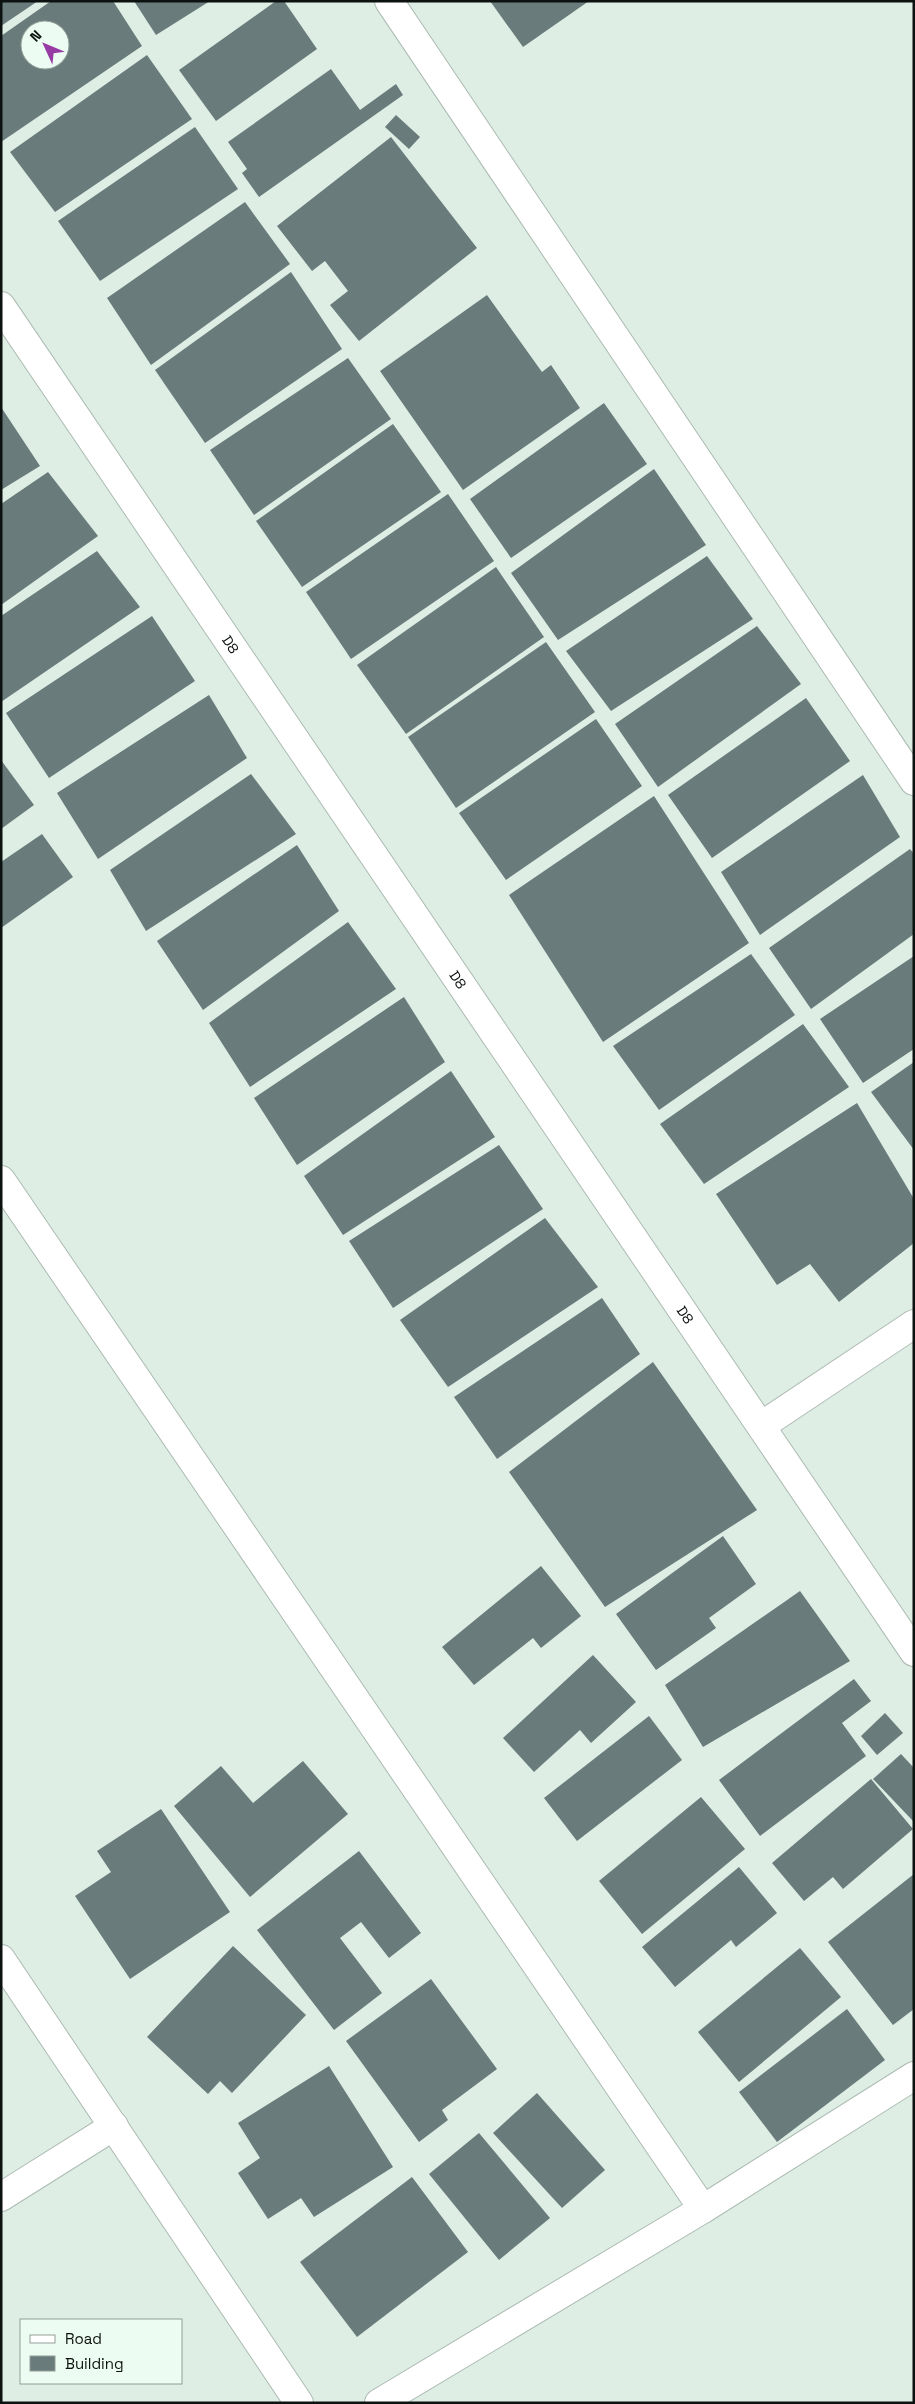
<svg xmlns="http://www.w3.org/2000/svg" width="915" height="2404" font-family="'Space Grotesk',sans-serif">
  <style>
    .building { fill: #697b7a; fill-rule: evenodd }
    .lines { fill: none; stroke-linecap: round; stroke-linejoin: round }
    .minor-casing { stroke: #acbbb3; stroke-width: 30 }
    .minor { stroke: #fff; stroke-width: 28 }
    .labels { text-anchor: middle; stroke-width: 4.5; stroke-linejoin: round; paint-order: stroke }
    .street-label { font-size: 14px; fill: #0c120f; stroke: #ecfcf3 }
  </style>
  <rect width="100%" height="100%" fill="#deeee5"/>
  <!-- building -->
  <g class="building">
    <polygon points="1,1 38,1 1,26"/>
    <path d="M 51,1 L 113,1 L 142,46 L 1,142 L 1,36 ZM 30,30 L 60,30 L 60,60 L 30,60 Z"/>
    <polygon points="134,1 210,1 156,35"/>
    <polygon points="276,1 284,1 317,49 216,121 179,70"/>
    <polygon points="490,1 589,1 523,47"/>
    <polygon points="147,55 192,119 55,212 10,152"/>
    <polygon points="331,69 360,110 396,84 403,95 259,197 242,173 247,169 228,142"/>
    <polygon points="396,115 420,137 409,149 385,127"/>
    <polygon points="195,127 238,189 100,281 58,221"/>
    <polygon points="391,137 477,248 359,341 330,305 348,291 325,261 312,271 277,226"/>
    <polygon points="245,202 290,264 151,365 107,298"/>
    <polygon points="291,272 342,349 205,443 155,370"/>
    <polygon points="487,295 542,372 551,365 580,408 463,490 380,371"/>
    <polygon points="348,358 391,419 254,515 210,450"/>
    <polygon points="604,403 647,464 511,558 470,499"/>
    <polygon points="1,407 40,466 1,490"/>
    <polygon points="393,424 441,492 302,587 256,521"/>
    <polygon points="654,469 706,545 558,640 511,573"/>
    <polygon points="48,472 98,536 1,605 1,504"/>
    <polygon points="448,494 494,561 351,659 306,592"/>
    <polygon points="97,551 140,607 1,702 1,616"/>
    <polygon points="707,556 753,619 611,711 566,651"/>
    <polygon points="496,567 544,637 406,734 357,665"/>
    <polygon points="152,616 195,681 49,778 6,713"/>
    <polygon points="757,626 801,684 658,787 615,724"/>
    <polygon points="546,642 595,712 456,808 408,737"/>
    <polygon points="209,695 247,758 98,859 57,793"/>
    <polygon points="806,698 850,761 712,858 668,795"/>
    <polygon points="596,719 642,786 506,880 459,813"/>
    <polygon points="1,760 34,805 1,829"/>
    <polygon points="251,774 296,834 146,931 110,870"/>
    <polygon points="863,775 900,837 760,935 721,872"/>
    <polygon points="654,796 749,943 603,1042 509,895"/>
    <polygon points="42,834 73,877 1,928 1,862"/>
    <polygon points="297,845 339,911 203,1010 157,941"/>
    <polygon points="910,849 914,854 914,934 811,1009 769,948"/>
    <polygon points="348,922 396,989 250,1087 209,1023"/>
    <polygon points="751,954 795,1015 659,1110 613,1046"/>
    <polygon points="914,956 914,1049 863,1083 820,1019"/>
    <polygon points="404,997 445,1062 297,1165 254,1098"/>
    <polygon points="803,1024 849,1087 704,1184 660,1124"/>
    <polygon points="914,1062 914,1150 871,1092"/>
    <polygon points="451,1071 495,1137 343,1235 304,1176"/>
    <polygon points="857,1103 914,1199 914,1243 839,1302 810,1264 777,1285 716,1194"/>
    <polygon points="499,1145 543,1209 393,1308 349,1241"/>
    <polygon points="545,1218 598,1287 448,1387 400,1320"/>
    <polygon points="602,1298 640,1354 497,1459 454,1397"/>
    <polygon points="653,1362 757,1510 605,1607 509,1472"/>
    <polygon points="723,1536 756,1584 709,1618 716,1628 656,1670 616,1614"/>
    <polygon points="541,1566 581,1616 541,1648 533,1638 474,1685 442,1647"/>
    <polygon points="800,1591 850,1661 703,1747 665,1685"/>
    <polygon points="593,1655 636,1702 591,1743 580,1730 534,1772 503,1738"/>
    <polygon points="854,1679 871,1701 842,1723 866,1756 760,1836 719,1780"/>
    <polygon points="885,1713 903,1733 877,1755 861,1736"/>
    <polygon points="649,1716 682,1760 577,1841 544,1798"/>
    <polygon points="901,1754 914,1768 914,1822 873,1779"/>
    <polygon points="303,1761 348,1814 250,1897 174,1806 221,1766 253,1803"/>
    <polygon points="871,1779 913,1829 843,1889 833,1877 804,1901 772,1863"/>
    <polygon points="701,1797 745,1849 642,1934 599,1881"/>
    <polygon points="161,1809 230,1912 130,1979 75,1896 111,1872 97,1851"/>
    <polygon points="359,1851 421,1933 389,1958 361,1922 340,1938 382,1993 334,2030 257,1930"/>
    <polygon points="739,1867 777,1913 736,1947 731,1940 675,1987 642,1947"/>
    <polygon points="914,1874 914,2009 893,2025 828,1942"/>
    <polygon points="233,1946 306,2015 232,2093 220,2081 208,2094 147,2037"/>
    <polygon points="800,1948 841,1997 739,2082 698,2032"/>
    <polygon points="431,1979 497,2069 442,2110 448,2120 419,2142 346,2041"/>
    <polygon points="847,2009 885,2060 777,2142 739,2092"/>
    <polygon points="329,2066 393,2167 314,2217 301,2198 268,2219 238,2173 260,2158 238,2123"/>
    <polygon points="537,2093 605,2170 562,2208 493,2133"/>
    <polygon points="479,2133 550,2218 499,2260 429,2174"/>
    <polygon points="412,2177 468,2252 357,2337 300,2262"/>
  </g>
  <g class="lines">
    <defs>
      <g id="minor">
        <polyline points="389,1 914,781"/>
        <path id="s1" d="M 1,306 L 914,1652"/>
        <polyline points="1,1180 703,2209 379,2403"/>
        <polyline points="761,1426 914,1324"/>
        <polyline points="1,1959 299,2403"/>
        <polyline points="1,2197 114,2126"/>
        <polyline points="703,2209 914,2076"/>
      </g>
    </defs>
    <!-- minor casing -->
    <use href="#minor" class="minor-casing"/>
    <!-- minor -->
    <use href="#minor" class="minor"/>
  </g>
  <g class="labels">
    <!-- street labels -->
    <g class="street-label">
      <text dy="5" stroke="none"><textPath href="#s1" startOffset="409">D8</textPath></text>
      <text dy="5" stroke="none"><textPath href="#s1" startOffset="814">D8</textPath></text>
      <text dy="5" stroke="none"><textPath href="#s1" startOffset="1219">D8</textPath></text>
    </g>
  </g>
  <!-- border -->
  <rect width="915" height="2404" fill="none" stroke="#0c120f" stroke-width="5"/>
  <!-- legend -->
  <rect x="20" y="2319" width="162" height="65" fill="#ecfcf3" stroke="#929e98"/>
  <rect x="30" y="2335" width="25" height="8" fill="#ffffff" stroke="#929e98"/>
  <text x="65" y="2344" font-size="15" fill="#0c120f">Road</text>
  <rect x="30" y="2356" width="25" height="15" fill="#697b7a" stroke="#929e98"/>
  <text x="65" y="2369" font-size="15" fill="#0c120f">Building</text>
  <!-- north arrow -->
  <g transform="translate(45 45) rotate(314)"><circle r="24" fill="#ecfcf3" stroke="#929e98"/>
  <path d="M0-4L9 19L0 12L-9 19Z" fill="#983aa4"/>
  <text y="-8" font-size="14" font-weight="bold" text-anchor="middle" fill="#0c120f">N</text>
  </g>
</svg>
